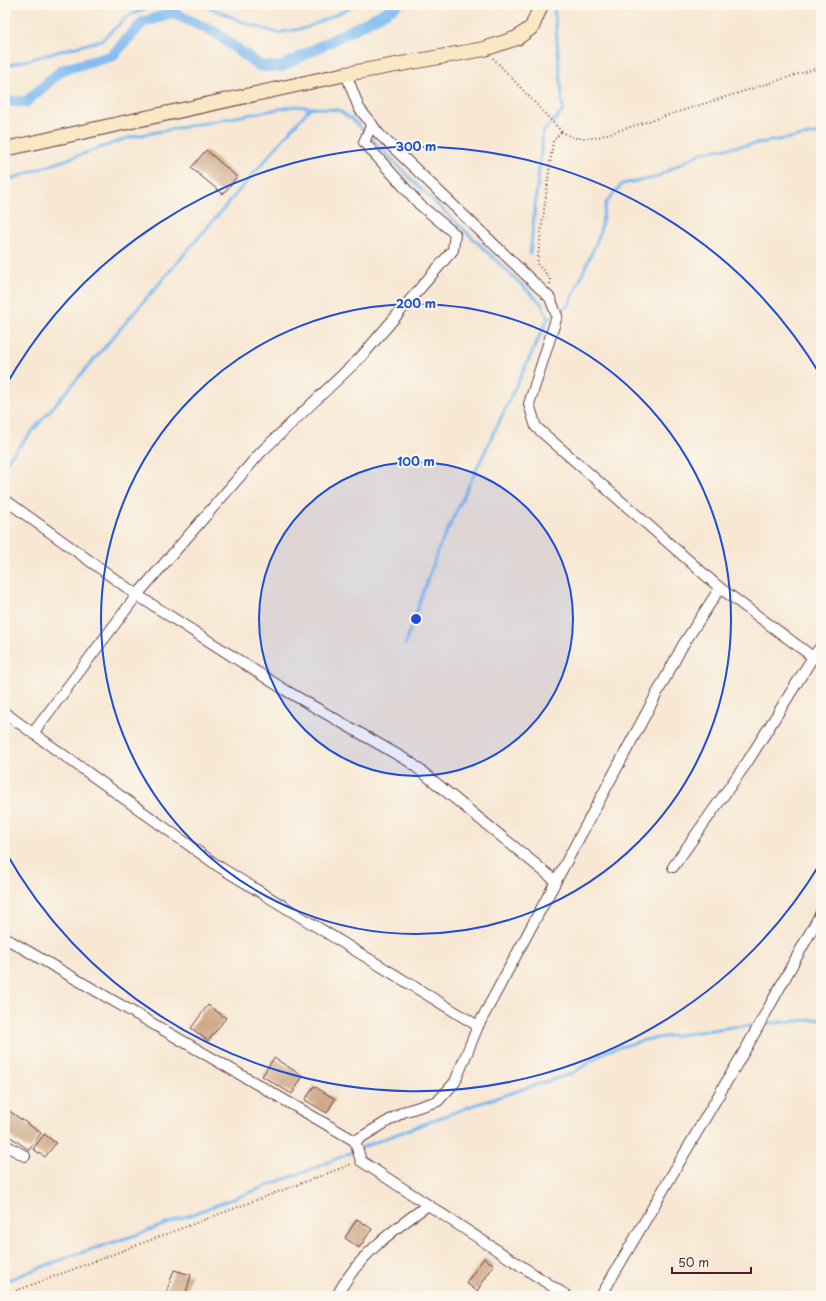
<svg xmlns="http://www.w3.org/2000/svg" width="826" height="1301" font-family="'Playpen Sans',sans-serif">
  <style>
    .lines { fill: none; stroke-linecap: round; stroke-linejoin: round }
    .stream { stroke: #7dbaf0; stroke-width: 3 }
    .canal { stroke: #7dbaf0; stroke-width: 11 }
    .building { fill: #cda887 }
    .lane-casing { stroke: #643d44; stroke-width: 7 }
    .street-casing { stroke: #643d44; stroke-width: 12 }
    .secondary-casing { stroke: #643d44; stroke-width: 16 }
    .path { stroke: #643d44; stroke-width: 2; stroke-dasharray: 1 3; stroke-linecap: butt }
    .lane { stroke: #fff; stroke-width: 5 }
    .street { stroke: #fff; stroke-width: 10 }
    .secondary { stroke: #fae7c3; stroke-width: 14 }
    .ring { fill: none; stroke: #1d4ed8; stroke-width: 2 }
    .centre { fill: #1d4ed8; stroke: #fbf7ec; stroke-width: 2 }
    .ring-label { font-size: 12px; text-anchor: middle; font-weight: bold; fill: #1d4ed8; stroke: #fbf7ec; stroke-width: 4; stroke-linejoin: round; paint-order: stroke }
  </style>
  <rect width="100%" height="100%" fill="#fbf7ec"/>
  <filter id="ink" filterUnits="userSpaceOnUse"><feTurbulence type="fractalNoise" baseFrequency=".025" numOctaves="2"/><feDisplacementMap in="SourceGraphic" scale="8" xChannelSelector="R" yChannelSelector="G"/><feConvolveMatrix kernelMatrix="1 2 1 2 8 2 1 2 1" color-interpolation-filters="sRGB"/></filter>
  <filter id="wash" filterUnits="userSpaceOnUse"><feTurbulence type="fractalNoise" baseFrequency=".012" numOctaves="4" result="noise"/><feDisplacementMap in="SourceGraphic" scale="16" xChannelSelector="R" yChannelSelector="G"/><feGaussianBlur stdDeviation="0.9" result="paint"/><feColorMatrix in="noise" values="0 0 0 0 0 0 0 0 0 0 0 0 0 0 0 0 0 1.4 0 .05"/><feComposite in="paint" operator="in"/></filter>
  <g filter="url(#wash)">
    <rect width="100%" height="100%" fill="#f7e7d3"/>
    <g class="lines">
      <!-- stream -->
      <g class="stream">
        <polyline points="204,5 248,24 278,33 306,28 357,5"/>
        <polyline points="5,66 102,40 128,16 154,5"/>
        <polyline points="5,181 131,137 295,106 338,110 352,119 421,189 541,303 548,319"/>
        <polyline points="530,254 543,132 563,111 554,5"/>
        <polyline points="5,463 310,108"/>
        <polyline points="405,645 438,550 548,319 569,305 599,236 606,203 622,184 654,178 703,152 821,133"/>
        <polyline points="761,1024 821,1019"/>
        <polyline points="5,1281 74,1255 142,1233 317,1167 373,1143 474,1105 573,1073 607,1051 644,1040 732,1027 756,1025"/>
      </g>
      <!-- canal -->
      <polyline class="canal" points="5,101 26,102 62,70 112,56 143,22 173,13 213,31 260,66 281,67 379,16 397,5"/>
    </g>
    <g id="blocks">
      <!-- building -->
      <g class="building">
        <polygon points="206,150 237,177 223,194 191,168"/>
        <polygon points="208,1005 226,1018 208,1041 191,1028"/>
        <polygon points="274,1058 303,1076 292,1094 262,1076"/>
        <polygon points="314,1086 335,1099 327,1113 305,1100"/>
        <polygon points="5,1108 41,1133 29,1150 5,1133"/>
        <polygon points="44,1134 56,1143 45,1157 33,1149"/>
        <polygon points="357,1219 372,1229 359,1248 345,1238"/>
        <polygon points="484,1258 494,1265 477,1291 466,1283"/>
        <polygon points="174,1270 191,1275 185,1296 165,1296"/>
      </g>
    </g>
  </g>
  <g filter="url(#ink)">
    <use href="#blocks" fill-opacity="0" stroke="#643d44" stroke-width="1"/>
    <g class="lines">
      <defs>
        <polyline id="lane" points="605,1290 616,1296"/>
        <g id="street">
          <polyline points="346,74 359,108 379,134 550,298 557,316 529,404 536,427 720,588 813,657"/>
          <polyline points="8,502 137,595 285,690 410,762 556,881"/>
          <polyline points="5,713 218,866 478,1026"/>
          <polyline points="33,733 137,595 261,452 361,357 453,250 455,234 420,205 364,142 372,124"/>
          <polyline points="673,867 748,761 813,657 821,646"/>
          <polyline points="5,938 355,1141 361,1161 567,1296"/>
          <polyline points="355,1141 403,1112 438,1101 455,1082 478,1026 556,881 683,645 720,588"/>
          <polyline points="5,1145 25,1156"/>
          <path d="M 337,1296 C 357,1256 393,1230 428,1205"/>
          <polyline points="601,1296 748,1045 821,913"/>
        </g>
        <polyline id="secondary" points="5,149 346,74 484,49 517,38 532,27 541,5"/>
      </defs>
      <!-- lane casing -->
      <use href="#lane" class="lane-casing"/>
      <!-- street casing -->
      <use href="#street" class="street-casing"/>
      <!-- secondary casing -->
      <use href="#secondary" class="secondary-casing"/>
      <!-- path -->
      <g class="path">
        <polyline points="493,58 562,132 574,138 595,138 821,67"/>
        <polyline points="550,284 550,278 537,264 553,141 561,132"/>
        <polyline points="5,1295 352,1164"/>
      </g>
      <!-- lane -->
      <use href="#lane" class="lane"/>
      <!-- street -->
      <use href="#street" class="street"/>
      <!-- secondary -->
      <use href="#secondary" class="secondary"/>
    </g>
  </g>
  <!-- distance rings -->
  <circle cx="416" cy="619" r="157" fill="#1d4ed8" fill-opacity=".12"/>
  <g class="ring">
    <circle cx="416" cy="619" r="157"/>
    <circle cx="416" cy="619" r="315"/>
    <path d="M821 862A472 472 0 0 1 5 851M5 387A472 472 0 0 1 821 376"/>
  </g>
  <circle cx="416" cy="619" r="6" class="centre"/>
  <g class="ring-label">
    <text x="416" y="151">300 m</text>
    <text x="416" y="308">200 m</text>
    <text x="416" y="466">100 m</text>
  </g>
  <!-- margin -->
  <rect width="826" height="1301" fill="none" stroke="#fbf7ec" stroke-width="20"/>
  <!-- scale -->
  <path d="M672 1267v6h79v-6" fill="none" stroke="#4a1f2b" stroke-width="2"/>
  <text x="678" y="1267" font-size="12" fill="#4a1f2b" stroke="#fbf7ec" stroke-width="3" paint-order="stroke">50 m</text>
</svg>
